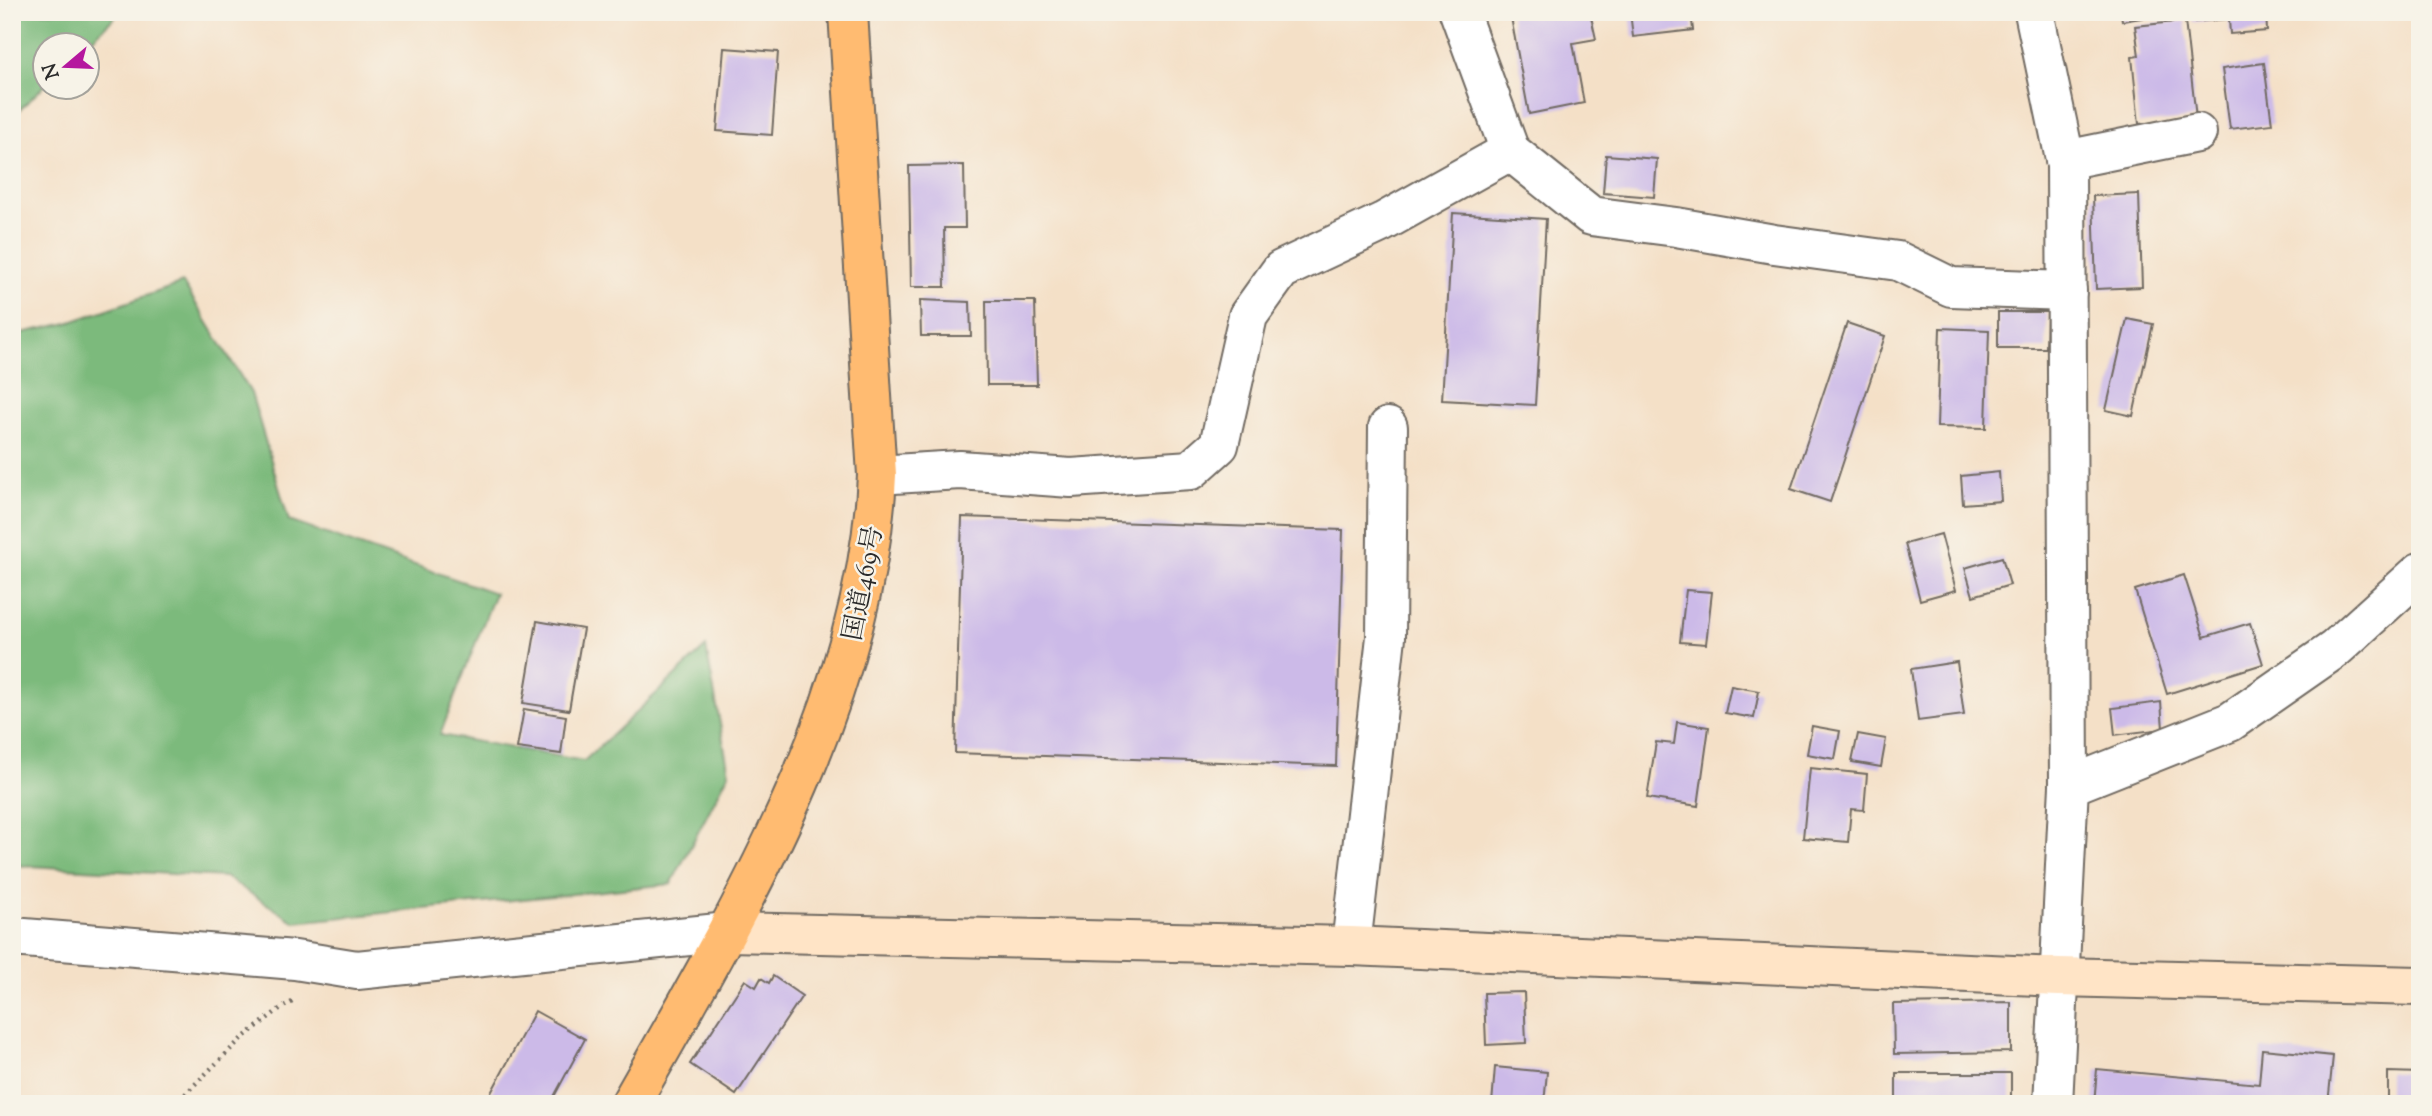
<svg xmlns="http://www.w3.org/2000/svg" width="2432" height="1116" font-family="'Sorts Mill Goudy','Noto Serif JP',serif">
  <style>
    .forest { fill: #7bba7b; stroke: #537253; stroke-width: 2 }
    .building { fill: #ccbae8 }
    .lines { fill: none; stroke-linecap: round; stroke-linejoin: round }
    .street-casing { stroke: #716a62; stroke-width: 42 }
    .secondary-casing { stroke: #716a62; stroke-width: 42 }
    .highway-casing { stroke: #716a62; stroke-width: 42 }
    .path { stroke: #716a62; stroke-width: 4.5; stroke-dasharray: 2 5; stroke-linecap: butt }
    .street { stroke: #fff; stroke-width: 38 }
    .secondary { stroke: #ffe4c6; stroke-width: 38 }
    .highway { stroke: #ffbb71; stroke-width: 38 }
    .labels { text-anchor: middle; stroke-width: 5; stroke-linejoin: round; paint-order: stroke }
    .street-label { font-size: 26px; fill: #2b2b2b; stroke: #f7f3e8 }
  </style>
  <rect width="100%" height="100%" fill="#f7f3e8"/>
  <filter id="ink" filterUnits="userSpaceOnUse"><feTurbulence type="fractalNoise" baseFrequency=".0143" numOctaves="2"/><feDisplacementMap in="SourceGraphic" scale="14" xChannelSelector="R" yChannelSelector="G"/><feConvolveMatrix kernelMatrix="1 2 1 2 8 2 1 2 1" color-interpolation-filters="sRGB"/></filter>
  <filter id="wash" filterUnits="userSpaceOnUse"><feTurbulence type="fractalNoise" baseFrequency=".00686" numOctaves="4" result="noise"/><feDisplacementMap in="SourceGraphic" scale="28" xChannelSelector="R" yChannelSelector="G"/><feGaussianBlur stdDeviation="1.57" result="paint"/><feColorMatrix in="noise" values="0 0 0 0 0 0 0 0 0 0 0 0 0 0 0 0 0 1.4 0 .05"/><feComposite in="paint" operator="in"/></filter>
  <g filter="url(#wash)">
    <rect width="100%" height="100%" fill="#f4e0c7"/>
    <!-- forest -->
    <g class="forest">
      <polygon points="12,12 120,12 86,45 46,46 45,85 12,117"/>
      <polygon points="183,283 251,393 289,521 495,593 440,735 584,761 706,647 729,773 671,884 295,922 225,877 12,865 12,335 68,323"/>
    </g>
    <g id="blocks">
      <!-- building -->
      <g class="building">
        <polygon points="1510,12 1590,12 1596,39 1573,43 1584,103 1529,114"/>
        <polygon points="1630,12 1691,12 1693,30 1633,37"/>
        <polygon points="2121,12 2153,12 2154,16 2122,21"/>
        <polygon points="2192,12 2266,12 2267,31 2230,34 2229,19 2193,22"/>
        <polygon points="2185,21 2196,118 2139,124 2132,57 2139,56 2135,26"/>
        <polygon points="724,48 778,52 772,135 717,131"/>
        <polygon points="2264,63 2272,124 2230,129 2222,69"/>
        <polygon points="1606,155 1657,159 1654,197 1603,193"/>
        <polygon points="964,165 965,228 944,228 945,287 911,287 909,166"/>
        <polygon points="2139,194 2142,287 2096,289 2093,196"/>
        <polygon points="1453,213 1546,219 1535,405 1442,400"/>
        <polygon points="920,300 970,302 971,336 921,336"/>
        <polygon points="986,301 1035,301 1037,385 987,385"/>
        <polygon points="1998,312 2047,312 2046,348 1998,348"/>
        <polygon points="2127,319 2153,324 2133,416 2106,410"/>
        <polygon points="1847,323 1885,336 1830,502 1791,489"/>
        <polygon points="1940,328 1989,330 1986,428 1937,427"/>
        <polygon points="1999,472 2001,501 1963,504 1961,476"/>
        <polygon points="962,517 1343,530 1336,766 955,753"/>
        <polygon points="1941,534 1956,590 1920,600 1905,544"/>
        <polygon points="2002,557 2010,585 1973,596 1965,568"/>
        <polygon points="2184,575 2204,637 2250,623 2263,664 2167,694 2135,590"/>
        <polygon points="1686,590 1712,592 1706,644 1680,642"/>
        <polygon points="537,621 583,629 569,710 523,703"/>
        <polygon points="1957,662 1964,715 1918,721 1911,669"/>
        <polygon points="1731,686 1759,691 1754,718 1725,713"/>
        <polygon points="2161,702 2163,729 2115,735 2112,708"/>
        <polygon points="524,709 566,716 561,754 517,748"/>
        <polygon points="1677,722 1709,727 1698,806 1647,798 1656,742 1674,744"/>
        <polygon points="1812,726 1840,731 1835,759 1807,754"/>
        <polygon points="1858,734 1886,739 1881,767 1852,762"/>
        <polygon points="1810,768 1867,774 1864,810 1851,809 1848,842 1803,838"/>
        <polygon points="773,976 802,996 736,1095 690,1064 745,980 756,987 761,978 769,983"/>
        <polygon points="1524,992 1526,1043 1486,1045 1484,993"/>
        <polygon points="2011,1002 2011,1052 1894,1054 1893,1004"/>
        <polygon points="535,1011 585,1039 550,1104 485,1104"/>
        <polygon points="2262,1049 2333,1056 2328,1104 2094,1104 2097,1069 2259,1084"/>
        <polygon points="1495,1067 1547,1072 1544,1104 1492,1104"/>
        <polygon points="2388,1072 2420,1073 2420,1104 2388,1104"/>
        <rect x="1896" y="1073" width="115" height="31"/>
      </g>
    </g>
  </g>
  <g filter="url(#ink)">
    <use href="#blocks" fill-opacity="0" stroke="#716a62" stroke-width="2"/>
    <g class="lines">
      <defs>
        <g id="street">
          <polyline points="1459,12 1510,151"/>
          <polyline points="2034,12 2066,164 2069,786 2053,1104"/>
          <polyline points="2065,160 2197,133"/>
          <polyline points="877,475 960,470 1071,478 1191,470 1219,445 1248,316 1281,270 1383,222 1510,151 1591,216 1676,227 1774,244 1898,261 1951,287 2067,291"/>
          <polyline points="2069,786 2230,722 2335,649 2420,572"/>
          <polyline points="12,937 295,960 357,970 728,932"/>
          <polyline points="1351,946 1386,637 1388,427"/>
        </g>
        <polyline id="secondary" points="728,932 1351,946 2059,977 2420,986"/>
        <path id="highway" d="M 630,1104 C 739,912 867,701 877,475 L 848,12"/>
      </defs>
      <!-- street casing -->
      <use href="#street" class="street-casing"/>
      <!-- secondary casing -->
      <use href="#secondary" class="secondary-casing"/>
      <!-- highway casing -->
      <use href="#highway" class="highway-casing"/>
      <!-- path -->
      <polyline class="path" points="175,1104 241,1039 281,1008 296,1000"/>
      <!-- street -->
      <use href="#street" class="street"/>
      <!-- secondary -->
      <use href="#secondary" class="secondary"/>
      <!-- highway -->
      <use href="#highway" class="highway"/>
    </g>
  </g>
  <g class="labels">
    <!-- street labels -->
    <g class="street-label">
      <text transform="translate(862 583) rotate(-79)" y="9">国道469号</text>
    </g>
  </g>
  <!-- margin -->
  <rect width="2432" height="1116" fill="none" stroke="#f7f3e8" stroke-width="42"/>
  <!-- north arrow -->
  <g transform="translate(66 66) rotate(251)"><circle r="33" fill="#f7f3e8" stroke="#a5a39c" stroke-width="2"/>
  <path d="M0-5L12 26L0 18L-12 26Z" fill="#b5179e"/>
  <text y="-10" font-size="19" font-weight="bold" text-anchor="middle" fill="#2b2b2b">N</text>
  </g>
</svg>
